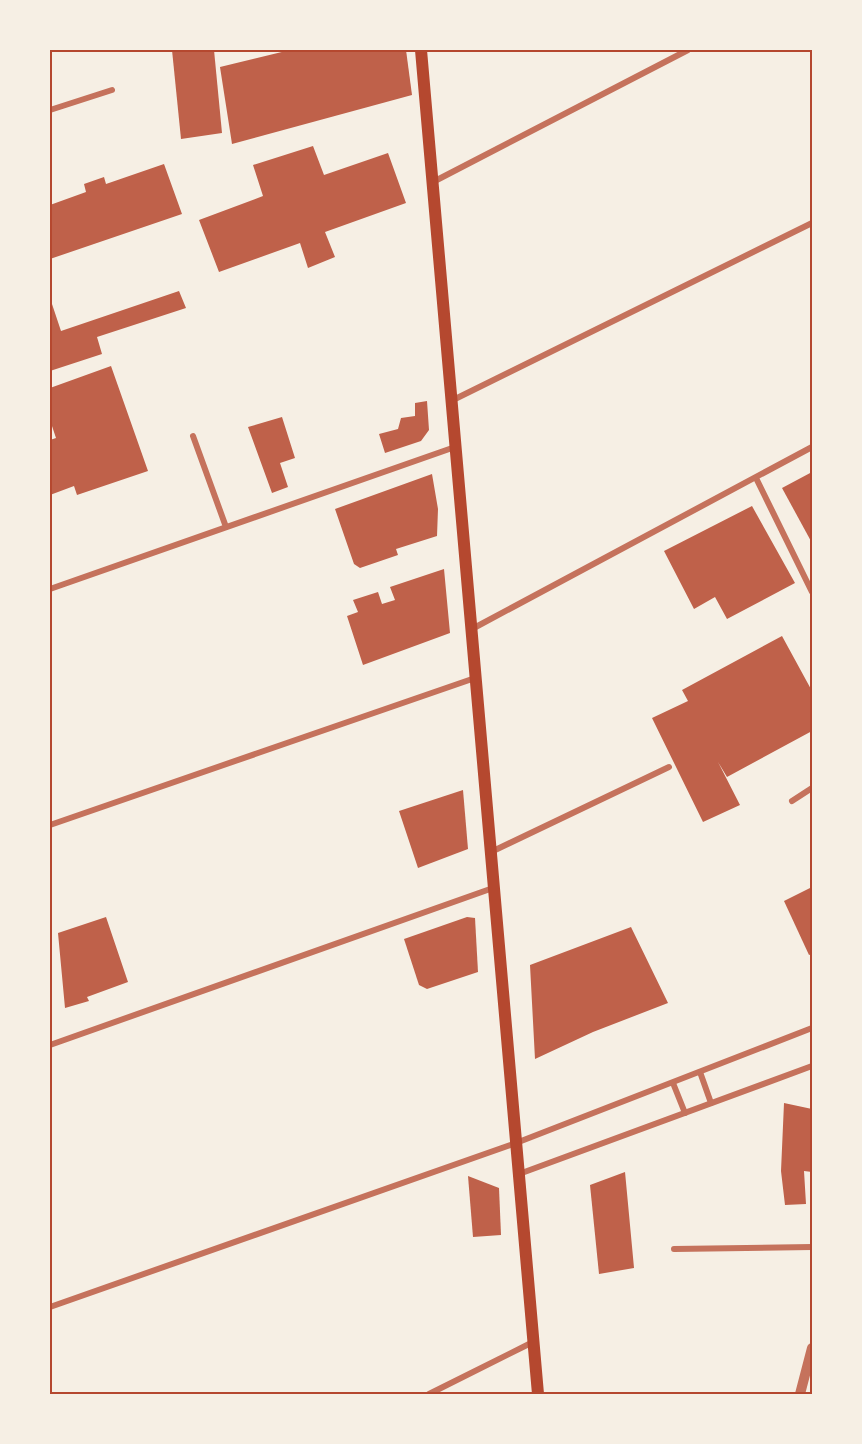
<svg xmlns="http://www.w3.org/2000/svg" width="862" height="1444" font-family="'IBM Plex Sans',sans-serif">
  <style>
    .building { fill: #bf614a }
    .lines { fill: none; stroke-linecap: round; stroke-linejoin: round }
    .minor { stroke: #c5725c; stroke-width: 6 }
    .tertiary { stroke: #c5725c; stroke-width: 10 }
    .secondary { stroke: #b5482f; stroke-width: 12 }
    .neatline { fill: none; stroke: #b5482f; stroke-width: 2 }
  </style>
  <rect width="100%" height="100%" fill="#f6efe4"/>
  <!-- building -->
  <g class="building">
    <polygon points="172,50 214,50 222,133 181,139"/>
    <polygon points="290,50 406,50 412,95 232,144 220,67"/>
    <polygon points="313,146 324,175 388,153 406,203 325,232 335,257 308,268 300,243 219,272 199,220 263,196 253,165"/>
    <polygon points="164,164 182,214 50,259 50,205 86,192 84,184 104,177 106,184"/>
    <polygon points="179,291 186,308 97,337 102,354 50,371 50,298 61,331"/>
    <polygon points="111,366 148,471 77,495 74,486 50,495 50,440 56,438 50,420 50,388"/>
    <polygon points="427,401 429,430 421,441 385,453 379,434 398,429 401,418 415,416 415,403"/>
    <polygon points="282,417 295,458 280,463 288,487 272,493 248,427"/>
    <polygon points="812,472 812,543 782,488"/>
    <polygon points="432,474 438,509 437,536 396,549 398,555 360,568 354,564 335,509"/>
    <polygon points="752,506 795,583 727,619 715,597 694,609 664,551"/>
    <polygon points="444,569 450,633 363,665 347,616 358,612 353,600 378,592 382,604 395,600 390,587"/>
    <polygon points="782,636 812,691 812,731 727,777 718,762 740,805 703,822 652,718 688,701 682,690"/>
    <polygon points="463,790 468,849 418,868 399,811"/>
    <polygon points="812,887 812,954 809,955 784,901"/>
    <polygon points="106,917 128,982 87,997 89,1001 65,1008 58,933"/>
    <polygon points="467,917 475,918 478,972 427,989 419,985 404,939"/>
    <polygon points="631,927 668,1003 593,1032 535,1059 530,965"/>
    <polygon points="784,1103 812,1109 812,1172 804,1171 806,1204 785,1205 781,1171"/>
    <polygon points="625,1172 634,1268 599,1274 590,1185"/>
    <polygon points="468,1176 499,1188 501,1235 473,1237"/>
  </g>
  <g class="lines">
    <!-- minor -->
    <g class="minor">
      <polyline points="50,110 112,90"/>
      <polyline points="433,182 688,50"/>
      <polyline points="451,401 812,223"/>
      <polyline points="193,436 226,527"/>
      <polyline points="756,478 812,592"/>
      <polyline points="50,589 455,447"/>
      <polyline points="472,629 812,447"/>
      <polyline points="792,801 812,788"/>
      <polyline points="50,825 475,678"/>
      <polyline points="491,852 669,767"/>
      <polyline points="50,1045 493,888"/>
      <polyline points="700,1072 711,1103"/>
      <polyline points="673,1083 685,1113"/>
      <polyline points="519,1174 812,1066"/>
      <polyline points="674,1249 812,1247"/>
      <polyline points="50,1307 516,1143 812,1028"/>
      <polyline points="429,1394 533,1342"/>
    </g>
    <!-- tertiary -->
    <polyline class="tertiary" points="800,1394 812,1348"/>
    <!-- secondary -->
    <polyline class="secondary" points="421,50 538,1394"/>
  </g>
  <!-- border -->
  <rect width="862" height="1444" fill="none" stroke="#f6efe4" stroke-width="102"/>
  <rect x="51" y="51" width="760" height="1342" class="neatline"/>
</svg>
